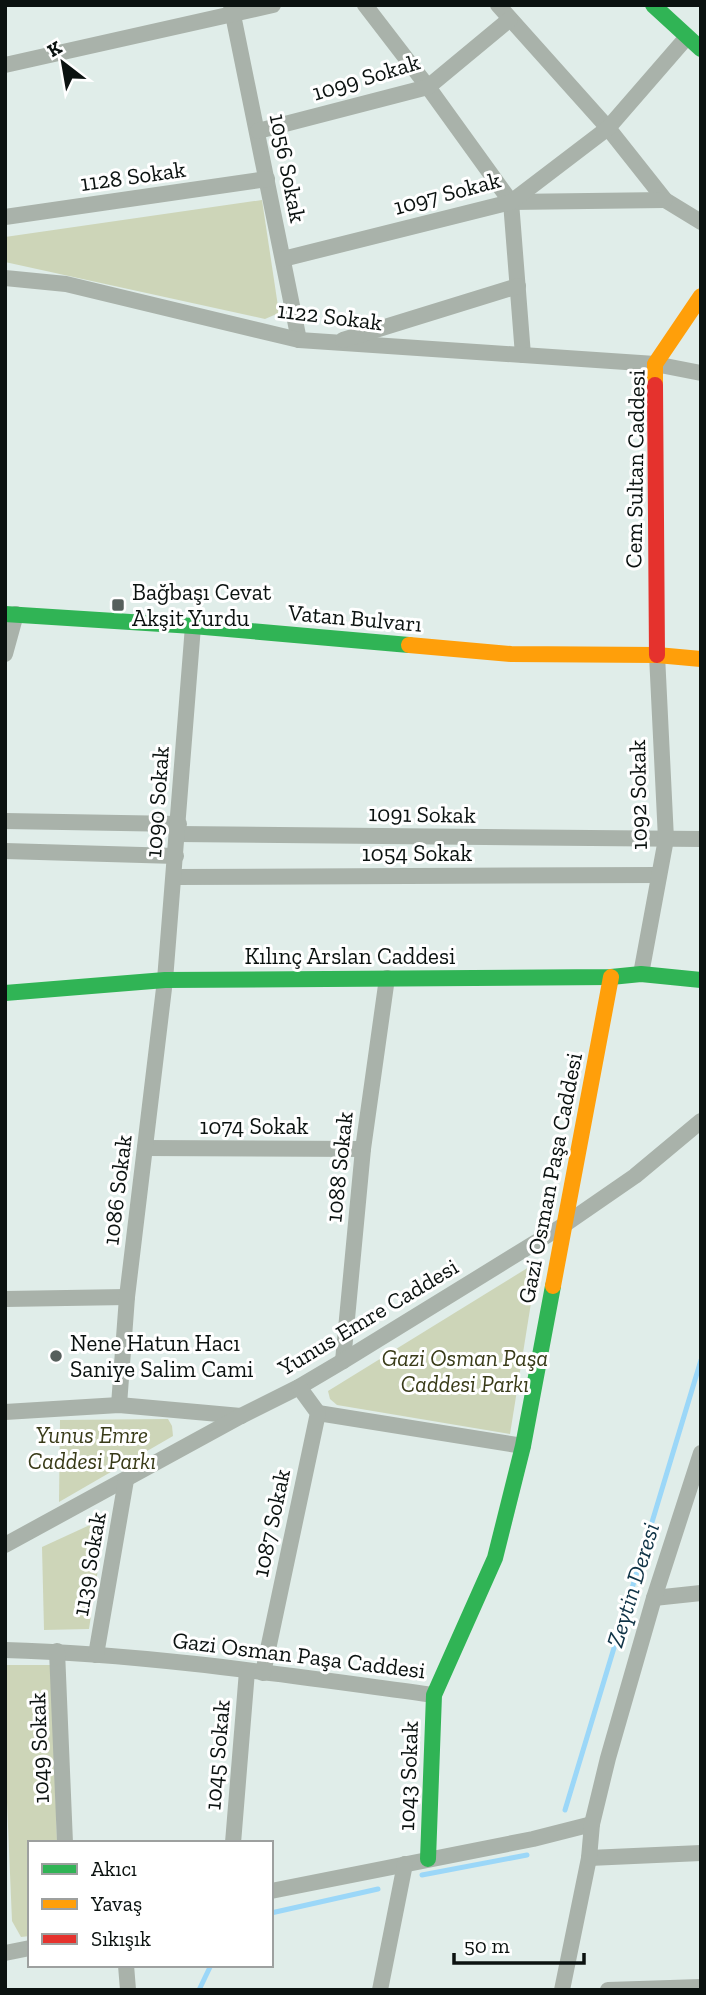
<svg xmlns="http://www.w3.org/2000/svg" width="706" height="1995" font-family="'Zilla Slab',serif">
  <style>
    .green { fill: #cdd5b8 }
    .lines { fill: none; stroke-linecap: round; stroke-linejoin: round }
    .stream { stroke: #9bd7f8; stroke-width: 5 }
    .street { stroke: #a9b2aa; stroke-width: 16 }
    .fast { stroke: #30b455; stroke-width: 16 }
    .slow { stroke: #ff9f0a; stroke-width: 16 }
    .jam { stroke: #e5322d; stroke-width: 16 }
    .poi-dot { fill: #565f5c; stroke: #fff; stroke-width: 2.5 }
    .labels { text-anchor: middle; stroke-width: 6; stroke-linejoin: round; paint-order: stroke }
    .street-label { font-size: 23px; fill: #0b1210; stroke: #fff }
    .poi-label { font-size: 23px; fill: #0b1210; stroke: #fff; text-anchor: start }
    .park-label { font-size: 23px; font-style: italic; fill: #393b18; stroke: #fff }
    .water-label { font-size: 24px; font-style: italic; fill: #0f3346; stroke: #fff }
  </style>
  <rect width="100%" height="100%" fill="#e0ede9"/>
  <!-- green -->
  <g class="green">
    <polygon points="262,200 279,313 265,319 5,262 5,237"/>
    <polygon points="529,1267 535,1278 510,1434 337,1405 330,1399 328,1391"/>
    <polygon points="168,1419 172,1426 173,1436 59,1502 60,1420"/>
    <polygon points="92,1524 99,1531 102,1542 89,1629 44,1630 42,1547"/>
    <polygon points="5,1665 52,1665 57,1843 30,1843 30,1936 21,1937 12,1921 5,1755"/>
  </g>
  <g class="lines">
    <!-- stream -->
    <g class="stream">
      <polyline points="565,1810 701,1360"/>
      <polyline points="422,1875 527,1855"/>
      <polyline points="271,1913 378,1889"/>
      <polyline points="199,1990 211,1965"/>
    </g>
    <!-- street -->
    <g class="street">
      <polyline points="231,5 299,340"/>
      <polyline points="365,5 428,87 511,202 523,355"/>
      <polyline points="498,5 608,128 665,200 701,222"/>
      <polyline points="5,65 273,5"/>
      <polyline points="258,131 428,87 510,19"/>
      <polyline points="511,202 665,200"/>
      <polyline points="5,217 267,179"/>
      <polyline points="283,259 511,202 608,128 687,37"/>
      <polyline points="5,278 66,284 299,340 655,364 701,373"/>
      <polyline points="343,340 518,286"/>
      <polyline points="5,654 16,614"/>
      <polyline points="5,821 179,824"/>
      <polyline points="178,834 701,839"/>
      <polyline points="5,851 176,856"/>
      <polyline points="174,877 659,875"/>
      <polyline points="641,974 666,839 657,655"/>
      <polyline points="145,1148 363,1149"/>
      <polyline points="5,1299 127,1297"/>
      <polyline points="343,1361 363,1149 387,978"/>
      <polyline points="119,1405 127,1297 165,980 193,626"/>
      <polyline points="5,1412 119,1405 241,1416"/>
      <polyline points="318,1413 523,1446"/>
      <polyline points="5,1545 241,1416 299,1387 343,1361 564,1225 635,1176 701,1121"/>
      <polyline points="654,1598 701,1593"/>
      <path d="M 5,1650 C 149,1654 292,1676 434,1695"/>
      <polyline points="57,1651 65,1843"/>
      <polyline points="96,1655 126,1480"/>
      <polyline points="263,1673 318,1413 299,1387"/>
      <polyline points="233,1843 247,1671"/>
      <polyline points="589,1858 701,1853"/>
      <polyline points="271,1891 533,1839 592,1824"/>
      <polyline points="5,1953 30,1948"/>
      <polyline points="126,1965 128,1990"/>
      <polyline points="380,1990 405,1864"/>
      <polyline points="562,1990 589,1858 592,1824 608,1758 654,1598 701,1453"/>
      <polyline points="608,1990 701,1987"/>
    </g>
    <!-- fast -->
    <g class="fast">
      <polyline points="653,5 701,49"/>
      <polyline points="5,614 193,626 409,645"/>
      <polyline points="5,993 165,980 611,977 641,974 701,980"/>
      <polyline points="428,1859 434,1695 495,1558 523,1446 553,1286"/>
    </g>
    <!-- slow -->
    <g class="slow">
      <polyline points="655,385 655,364 701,296"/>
      <polyline points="409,645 511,654 657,655 701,659"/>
      <polyline points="553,1286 611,977"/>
    </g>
    <!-- jam -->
    <polyline class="jam" points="655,385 657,655"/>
  </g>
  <!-- markers -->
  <g class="poi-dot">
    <rect x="111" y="598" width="14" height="14" rx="3.5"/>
    <circle cx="56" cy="1356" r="7"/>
  </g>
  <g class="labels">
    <!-- street labels -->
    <g class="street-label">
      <text transform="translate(366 77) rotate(-17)" y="8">1099 Sokak</text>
      <text transform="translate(288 168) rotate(79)" y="8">1056 Sokak</text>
      <text transform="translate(133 176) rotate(-8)" y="8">1128 Sokak</text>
      <text transform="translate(447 193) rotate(-15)" y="8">1097 Sokak</text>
      <text transform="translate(330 316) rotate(7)" y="8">1122 Sokak</text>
      <text transform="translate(635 469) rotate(-89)" y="8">Cem Sultan Caddesi</text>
      <text transform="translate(355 618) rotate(5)" y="8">Vatan Bulvarı</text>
      <text transform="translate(638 795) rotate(-91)" y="8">1092 Sokak</text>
      <text transform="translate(157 802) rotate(-86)" y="8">1090 Sokak</text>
      <text transform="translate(422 814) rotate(1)" y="8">1091 Sokak</text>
      <text x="417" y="861">1054 Sokak</text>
      <text x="350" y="964">Kılınç Arslan Caddesi</text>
      <text x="254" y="1134">1074 Sokak</text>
      <text transform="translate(339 1167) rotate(-84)" y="8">1088 Sokak</text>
      <text transform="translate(550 1178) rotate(-79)" y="8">Gazi Osman Paşa Caddesi</text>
      <text transform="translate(117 1190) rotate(-83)" y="8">1086 Sokak</text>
      <text transform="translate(368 1317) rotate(-31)" y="8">Yunus Emre Caddesi</text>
      <text transform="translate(271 1523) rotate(-78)" y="8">1087 Sokak</text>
      <text transform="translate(89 1564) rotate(-80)" y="8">1139 Sokak</text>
      <text transform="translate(299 1655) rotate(7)" y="8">Gazi Osman Paşa Caddesi</text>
      <text transform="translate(39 1748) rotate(-92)" y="8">1049 Sokak</text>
      <text transform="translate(217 1755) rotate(-85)" y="8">1045 Sokak</text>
      <text transform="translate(408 1776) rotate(-88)" y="8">1043 Sokak</text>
    </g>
    <!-- poi labels -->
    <g class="poi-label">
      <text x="132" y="600">Bağbaşı Cevat<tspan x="132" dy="26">Akşit Yurdu</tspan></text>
      <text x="70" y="1351">Nene Hatun Hacı<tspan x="70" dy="26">Saniye Salim Cami</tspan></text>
    </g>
    <!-- park labels -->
    <g class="park-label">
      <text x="465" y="1366">Gazi Osman Paşa<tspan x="465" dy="26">Caddesi Parkı</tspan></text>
      <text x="92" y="1443">Yunus Emre<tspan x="92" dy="26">Caddesi Parkı</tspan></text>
    </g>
    <!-- water labels -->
    <g class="water-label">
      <text transform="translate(633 1585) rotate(-73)" y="8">Zeytin Deresi</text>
    </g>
  </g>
  <!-- border -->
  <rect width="706" height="1995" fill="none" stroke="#0b1210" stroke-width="14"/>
  <!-- legend -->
  <rect x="28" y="1841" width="245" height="126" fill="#ffffff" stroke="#9da09f" stroke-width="2"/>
  <rect x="42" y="1864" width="35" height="10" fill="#30b455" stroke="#9da09f" stroke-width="2"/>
  <text x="91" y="1876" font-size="21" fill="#0b1210">Akıcı</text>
  <rect x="42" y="1899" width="35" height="10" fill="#ff9f0a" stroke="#9da09f" stroke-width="2"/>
  <text x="91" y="1911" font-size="21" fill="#0b1210">Yavaş</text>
  <rect x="42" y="1934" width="35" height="10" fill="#e5322d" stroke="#9da09f" stroke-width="2"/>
  <text x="91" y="1946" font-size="21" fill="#0b1210">Sıkışık</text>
  <!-- north arrow -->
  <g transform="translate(63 63) rotate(329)" stroke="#ffffff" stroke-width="5" paint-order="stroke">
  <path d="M0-5L12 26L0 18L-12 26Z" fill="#0b1210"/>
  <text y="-10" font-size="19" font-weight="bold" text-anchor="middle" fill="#0b1210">K</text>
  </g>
  <!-- scale -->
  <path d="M454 1953v10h130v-10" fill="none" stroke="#0b1210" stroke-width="3.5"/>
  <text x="464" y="1953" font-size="21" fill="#0b1210" stroke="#ffffff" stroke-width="5" paint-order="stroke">50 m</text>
</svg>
